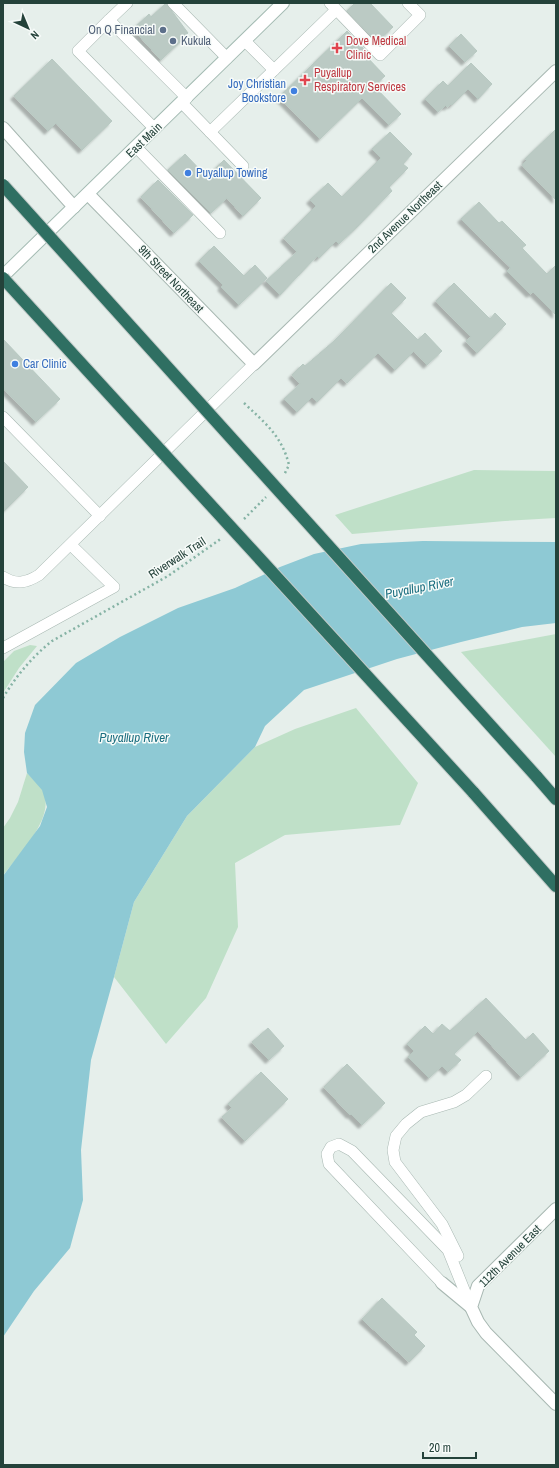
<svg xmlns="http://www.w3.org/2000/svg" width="559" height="1468" font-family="'Archivo Narrow',sans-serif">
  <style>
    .green { fill: #bfe0c8 }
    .water { fill: #8ec9d4 }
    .building { fill: #bbcac4; stroke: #b8c9c2; filter: url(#shadow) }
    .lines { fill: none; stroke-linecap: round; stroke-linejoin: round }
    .service-casing { stroke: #a8b8b2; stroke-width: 12 }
    .minor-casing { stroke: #a8b8b2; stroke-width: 14 }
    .secondary-casing { stroke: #a4bbb3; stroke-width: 14 }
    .motorway-casing { stroke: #c2cac8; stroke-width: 14 }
    .path { stroke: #86b3a5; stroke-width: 2.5; stroke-dasharray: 2 3; stroke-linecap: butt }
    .service { stroke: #fff; stroke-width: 11 }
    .minor { stroke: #fff; stroke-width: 12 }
    .secondary { stroke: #fff; stroke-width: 12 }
    .motorway { stroke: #2f6f62; stroke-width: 12 }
    .motorway-bridge-casing { stroke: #c2cac8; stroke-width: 14; stroke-linecap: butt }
    .motorway-bridge { stroke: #2f6f62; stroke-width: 12 }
    .service-dot { fill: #5c6f8a; stroke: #f7fbf9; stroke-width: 1.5 }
    .health-dot { fill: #e0444e; stroke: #f7fbf9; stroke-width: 1.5 }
    .shop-dot { fill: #3f7fe0; stroke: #f7fbf9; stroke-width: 1.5 }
    .labels { text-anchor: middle; stroke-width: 3; stroke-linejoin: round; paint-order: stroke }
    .service-label { font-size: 12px; fill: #4e5e75; stroke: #f7fbf9; text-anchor: end }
    .health-label { font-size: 12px; fill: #be3a42; stroke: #f7fbf9; text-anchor: start }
    .shop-label { font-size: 12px; fill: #366cbe; stroke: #f7fbf9; text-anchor: start }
    .street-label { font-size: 12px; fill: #24423a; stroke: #f7fbf9 }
    .water-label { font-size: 13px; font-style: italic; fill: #1c6f80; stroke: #f7fbf9 }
  </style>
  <defs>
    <filter id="shadow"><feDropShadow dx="-3.5" dy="3.5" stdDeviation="1" flood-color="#0004"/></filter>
  </defs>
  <rect width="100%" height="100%" fill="#e6efeb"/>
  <!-- green -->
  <g class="green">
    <polygon points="474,470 556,471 556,518 505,521 352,534 335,515"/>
    <polygon points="556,634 556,757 461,652"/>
    <polygon points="30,645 37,646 19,668 3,693 3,662 14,651"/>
    <polygon points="356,708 418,783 400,825 285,835 235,863 238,927 206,998 166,1044 114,977 134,902 187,816 255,747 295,729"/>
    <path d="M 27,773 C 32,778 38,784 42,789 C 58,816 18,855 3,876 L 3,828 L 10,818 L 18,802 Z"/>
  </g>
  <!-- water -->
  <polygon class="water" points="423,541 556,542 556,623 522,627 461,642 397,659 304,690 265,726 255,747 187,816 134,902 114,977 91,1060 81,1150 83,1200 70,1248 34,1291 3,1337 3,876 40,826 47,807 42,790 27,773 24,752 25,733 35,705 76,663 120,637 178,608 235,588 280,567 314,554 361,544"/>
  <!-- building -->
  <g class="building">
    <polygon points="166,3 188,33 183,37 184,38 161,60 133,29 149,14 151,17"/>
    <polygon points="355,3 370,3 393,27 377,42 347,11"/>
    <polygon points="347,31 367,52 365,55 385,76 374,86 401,114 389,125 362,98 320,139 279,97"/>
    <polygon points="461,34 477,51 465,62 449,46"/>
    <polygon points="52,59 112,121 82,150 56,123 48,131 14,96"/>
    <polygon points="471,63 492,84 478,99 468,89 452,105 451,104 447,107 446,105 438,112 425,99 443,81 448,86"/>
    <polygon points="556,129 556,200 522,165 527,160 525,159"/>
    <polygon points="390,132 412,154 403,164 408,168 389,187 392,191 357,227 339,244 336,241 319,258 317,256 280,295 266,281 297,252 284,238 316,206 310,200 328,183 342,197 381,158 372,149"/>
    <polygon points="185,154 207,177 224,160 261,198 243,216 227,198 211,213 168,170"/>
    <polygon points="158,180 193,215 174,233 141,197"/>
    <polygon points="479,202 499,223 502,221 526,245 522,248 547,274 556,265 556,315 533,292 530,294 507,271 511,268 461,219"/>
    <polygon points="214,246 244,276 255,265 267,278 239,305 221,287 223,285 199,261"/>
    <polygon points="391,283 406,298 391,313 418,340 425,333 442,351 427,365 414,351 395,370 378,353 347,383 341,378 317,402 312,397 297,412 284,399 300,384 292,375 303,364 305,366 334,341"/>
    <polygon points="454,283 490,319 495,313 506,324 477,353 466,341 471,337 436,301"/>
    <polygon points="3,339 60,399 36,422 3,388"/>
    <polygon points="3,461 28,487 3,512"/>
    <polygon points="486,998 526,1040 533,1033 549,1051 521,1077 478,1031 454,1054 461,1060 448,1072 442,1066 429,1078 408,1057 414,1051 407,1044 425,1026 433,1034 442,1024 450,1031"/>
    <polygon points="268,1028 284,1046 269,1060 252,1042"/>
    <polygon points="347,1064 385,1103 362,1125 351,1114 350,1115 324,1087"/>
    <polygon points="261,1072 288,1099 245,1141 222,1117 232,1108 228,1104"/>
    <polygon points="382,1298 417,1332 414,1335 425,1346 409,1362 362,1319"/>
  </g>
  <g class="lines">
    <defs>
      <g id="service">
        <polyline points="173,3 227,58"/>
        <polyline points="330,3 380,55 420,15 408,3"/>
        <polyline points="109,20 127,3"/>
        <polyline points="245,41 274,70"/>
        <polyline points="182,103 243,166"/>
        <polyline points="155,129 78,51 109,20 187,98"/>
        <polyline points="210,132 336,10"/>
        <polyline points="136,147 220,233"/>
        <polyline points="3,417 100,516"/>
        <path d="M 3,577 C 16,585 26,583 39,575 L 254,364"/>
        <polyline points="3,648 114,587 71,545"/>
        <polyline points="458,1256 442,1224 395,1162 393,1150 396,1136 406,1124 421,1112 454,1102 466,1095 486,1076"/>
        <polyline points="442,1283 329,1164 327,1154 331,1147 339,1144 352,1151 448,1250 471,1307"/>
      </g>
      <g id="minor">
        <polyline points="3,128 74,207"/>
        <polyline points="88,194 254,364 556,71"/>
        <polyline points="556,1209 478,1286 471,1307 478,1322 486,1333 556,1404"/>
        <polyline points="442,1283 471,1307"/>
      </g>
      <polyline id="secondary" points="3,276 283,3"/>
      <g id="motorway">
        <polyline points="536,776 556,799"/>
        <polyline points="473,792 556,886"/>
      </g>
    </defs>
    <!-- service casing -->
    <use href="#service" class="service-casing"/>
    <!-- minor casing -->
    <use href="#minor" class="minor-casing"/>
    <!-- secondary casing -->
    <use href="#secondary" class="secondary-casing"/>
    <!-- motorway casing -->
    <use href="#motorway" class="motorway-casing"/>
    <!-- path -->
    <g class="path">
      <path d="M 244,403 C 265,423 282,436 289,465 L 284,475"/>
      <polyline points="244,519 266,497"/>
      <path d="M 3,698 C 16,676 32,657 52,641 L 168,576 L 222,538"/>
    </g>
    <!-- service -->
    <use href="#service" class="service"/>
    <!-- minor -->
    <use href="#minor" class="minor"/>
    <!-- secondary -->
    <use href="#secondary" class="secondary"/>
    <!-- motorway -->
    <use href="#motorway" class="motorway"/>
    <defs>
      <g id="motorway-bridge">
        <polyline points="3,185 536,776"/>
        <polyline points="3,278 473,792"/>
      </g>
    </defs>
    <!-- motorway-bridge casing -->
    <use href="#motorway-bridge" class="motorway-bridge-casing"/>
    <!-- motorway-bridge -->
    <use href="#motorway-bridge" class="motorway-bridge"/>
  </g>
  <!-- markers -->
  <g class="service-dot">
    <circle cx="163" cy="30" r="4"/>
    <circle cx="173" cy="41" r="4"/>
  </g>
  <g class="health-dot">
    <path d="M335 42h4v4h4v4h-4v4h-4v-4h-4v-4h4z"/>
    <path d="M303 74h4v4h4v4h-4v4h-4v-4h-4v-4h4z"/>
  </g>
  <g class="shop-dot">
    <circle cx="294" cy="91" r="4"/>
    <circle cx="188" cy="173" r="4"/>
    <circle cx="15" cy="364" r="4"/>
  </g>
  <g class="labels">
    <!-- service labels -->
    <g class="service-label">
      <text x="155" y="34">On Q Financial</text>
      <text x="181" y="45" text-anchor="start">Kukula</text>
    </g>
    <!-- health labels -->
    <g class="health-label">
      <text x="346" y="45">Dove Medical<tspan x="346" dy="14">Clinic</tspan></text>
      <text x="314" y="77">Puyallup<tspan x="314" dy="14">Respiratory Services</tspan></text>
    </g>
    <!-- shop labels -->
    <g class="shop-label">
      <text x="286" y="88" text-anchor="end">Joy Christian<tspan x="286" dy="14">Bookstore</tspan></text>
      <text x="196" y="177">Puyallup Towing</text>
      <text x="23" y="368">Car Clinic</text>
    </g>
    <!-- street labels -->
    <g class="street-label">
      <text transform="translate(144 140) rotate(-44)" y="4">East Main</text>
      <text transform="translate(405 217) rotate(-44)" y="4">2nd Avenue Northeast</text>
      <text transform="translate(171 279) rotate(46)" y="4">9th Street Northeast</text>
      <text transform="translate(177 558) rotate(-33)" y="4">Riverwalk Trail</text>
      <text transform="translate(510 1256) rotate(-45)" y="4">112th Avenue East</text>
    </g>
    <!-- water labels -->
    <g class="water-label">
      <text transform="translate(419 587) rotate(-11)" y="5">Puyallup River</text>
      <text x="134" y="742">Puyallup River</text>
    </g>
  </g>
  <!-- border -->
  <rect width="559" height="1468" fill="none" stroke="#24423a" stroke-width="8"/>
  <!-- north arrow -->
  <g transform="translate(28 28) rotate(136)" stroke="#f7fbf9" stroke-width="3" paint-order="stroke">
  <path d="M0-3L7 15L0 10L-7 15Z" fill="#24423a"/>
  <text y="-6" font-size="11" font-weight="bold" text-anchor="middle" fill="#24423a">N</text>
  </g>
  <!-- scale -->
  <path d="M423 1452v6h53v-6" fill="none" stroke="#24423a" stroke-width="2"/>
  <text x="429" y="1452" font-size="12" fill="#24423a" stroke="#f7fbf9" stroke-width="3" paint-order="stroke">20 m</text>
</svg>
